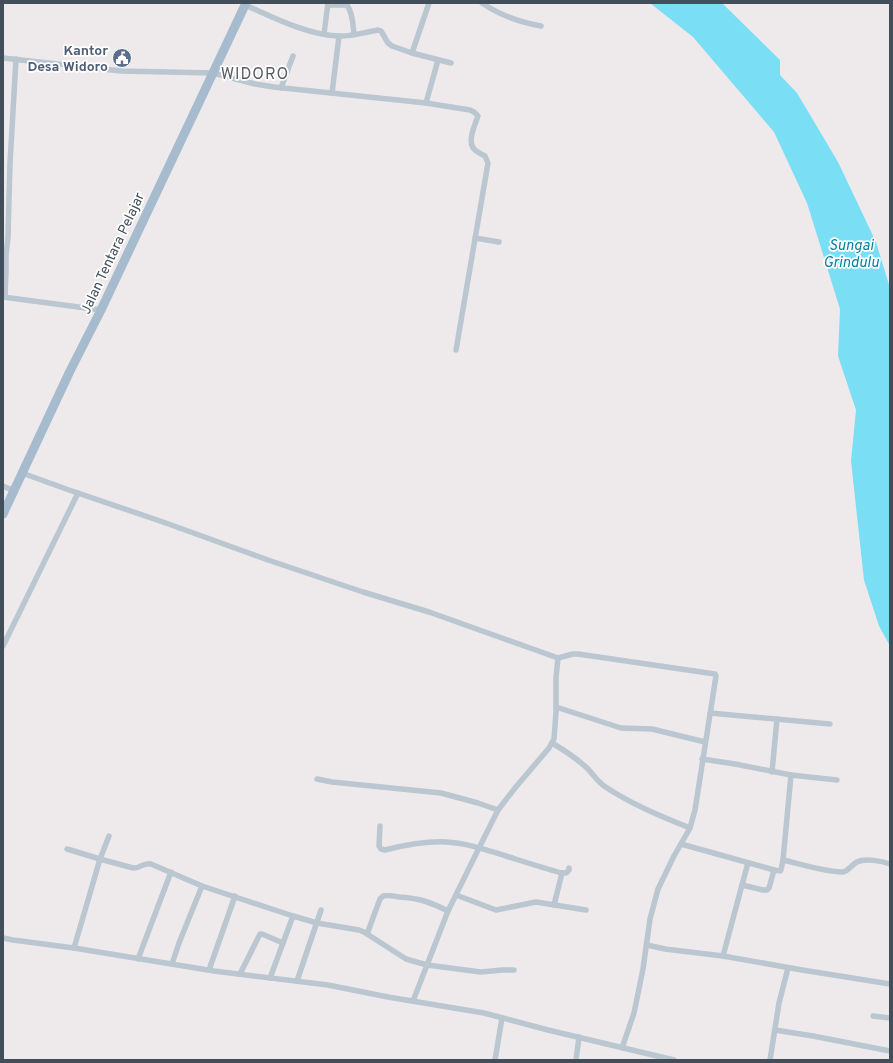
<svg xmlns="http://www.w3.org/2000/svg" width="893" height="1063" font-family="Overpass,sans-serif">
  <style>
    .water { fill: #7adef5 }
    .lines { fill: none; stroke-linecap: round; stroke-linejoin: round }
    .street { stroke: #bac6d0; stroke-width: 5.5 }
    .primary { stroke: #a7bbce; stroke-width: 9 }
    .labels { text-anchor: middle; stroke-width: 3.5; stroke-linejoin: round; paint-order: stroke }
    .service-label { font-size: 14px; font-weight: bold; fill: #4e5e75; stroke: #fff; text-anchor: end }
    .street-label { font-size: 14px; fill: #424f5a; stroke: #fff }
    .water-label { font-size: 15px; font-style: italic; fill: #02819f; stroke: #fff }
    .quarter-label { font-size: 16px; letter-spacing: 1px; fill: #575c61; stroke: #fff }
  </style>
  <rect width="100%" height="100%" fill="#eeeaeb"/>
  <!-- water -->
  <polygon class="water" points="650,3 722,3 780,60 780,75 797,93 838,162 876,242 890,288 890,646 879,626 864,580 851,461 856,410 838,356 840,309 807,203 774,132 693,37"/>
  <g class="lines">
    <!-- street -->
    <g class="street">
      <path d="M 482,3 C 501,16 519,22 541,26"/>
      <path d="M 245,5 C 273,17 307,35 338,36 C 351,37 365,32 378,30 L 381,31 L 388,43 L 392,46 L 412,53 L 451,63"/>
      <path d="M 328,5 L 347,5 C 353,13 353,26 354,34"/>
      <polyline points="324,34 328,3"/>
      <polyline points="412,53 429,3"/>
      <path d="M 3,58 L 121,71 L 213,73 L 255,84 L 274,87 L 426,103 L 470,110 L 474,112 L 478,116 C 475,125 467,141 474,149 C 477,152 481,154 485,156 L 488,163 L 456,350"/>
      <polyline points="281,88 293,56"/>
      <polyline points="332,93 339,36"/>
      <polyline points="426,103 438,60"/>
      <polyline points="475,238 499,242"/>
      <polyline points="3,297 101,310"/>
      <polyline points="5,297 6,270 6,255 8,237 10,163 16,59"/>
      <polyline points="22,473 69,490 163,522 268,560 363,592 429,612 558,658 573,654 578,654 715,674 716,676 695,810 690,828 674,856 658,889 650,919 643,969 634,1013 622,1048"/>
      <polyline points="3,486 14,491"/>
      <polyline points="3,646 78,493"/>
      <polyline points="556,707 621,728 652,729 705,742"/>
      <polyline points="710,713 830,724"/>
      <path d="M 552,743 C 564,750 576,758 587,768 C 593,774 597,781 604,786 C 631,804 660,816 690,828"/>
      <polyline points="702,759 735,764 791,775 837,780"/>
      <polyline points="772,772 777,719"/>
      <polyline points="317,779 332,782 441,793 478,803 498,810"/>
      <path d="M 380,826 L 379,846 L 381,849 L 385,850 C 405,845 425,841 446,842 C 467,843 486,850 506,856 C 525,862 543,868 562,873 L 554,905"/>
      <polyline points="681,844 774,870 780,871 781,870 783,860 791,775"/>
      <path d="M 67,849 L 100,859 L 133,868 C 140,869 143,862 151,864 L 202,886 L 293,916 L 317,923 L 359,930 L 364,932 L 406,959 L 427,965 L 481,972 L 502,970 L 514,970"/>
      <path d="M 783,860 C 800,864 825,872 842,872 C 848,872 851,865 857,862 C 865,858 882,861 890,864"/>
      <polyline points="562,873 566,873 569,870 569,868"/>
      <polyline points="742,885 748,863"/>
      <polyline points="456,895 496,910 536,902 586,910"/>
      <path d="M 367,934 L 380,899 L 383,896 C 388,895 394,896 399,897 C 419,898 430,902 448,911"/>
      <polyline points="3,938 13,940 74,948 214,971 328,985 388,997 484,1013 548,1030 674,1060"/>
      <polyline points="647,945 665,949 723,956 802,970 890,984"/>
      <polyline points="74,948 100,859 109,836"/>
      <polyline points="723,956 742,885 763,890 767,890 769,888 774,870"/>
      <polyline points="138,959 171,872"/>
      <polyline points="172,964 179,943 202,886"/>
      <polyline points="209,970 235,896"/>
      <polyline points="240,974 260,934 262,934 283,943"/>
      <polyline points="270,978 293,916"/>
      <polyline points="297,981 321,910"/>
      <polyline points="413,1001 448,911 479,848 498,810 515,788 549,748 554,739 556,712 556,678 558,658"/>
      <polyline points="873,1016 890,1018"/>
      <polyline points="775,1030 813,1036 890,1051"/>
      <polyline points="495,1060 502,1018"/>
      <polyline points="576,1060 579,1037"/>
      <polyline points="770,1060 779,1003 788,968"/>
    </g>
    <!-- primary -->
    <polyline class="primary" points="3,514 70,371 101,310 246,3"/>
  </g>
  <!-- icons -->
  <defs>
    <symbol id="civic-disc" viewBox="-11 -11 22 22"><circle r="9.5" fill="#5c6f8a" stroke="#fff"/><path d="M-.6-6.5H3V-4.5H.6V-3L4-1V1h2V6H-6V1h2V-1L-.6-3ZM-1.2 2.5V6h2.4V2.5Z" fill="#fff"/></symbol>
  </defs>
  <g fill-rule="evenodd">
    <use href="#civic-disc" x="111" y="47" width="22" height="22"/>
  </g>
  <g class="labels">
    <!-- service labels -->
    <g class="service-label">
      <text x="108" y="55">Kantor<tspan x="108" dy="16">Desa Widoro</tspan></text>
    </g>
    <!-- street labels -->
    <g class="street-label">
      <text transform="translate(112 253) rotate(-65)" y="5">Jalan Tentara Pelajar</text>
    </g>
    <!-- water labels -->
    <g class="water-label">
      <text x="851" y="250">Sungai<tspan x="851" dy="17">Grindulu</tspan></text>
    </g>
    <!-- quarter labels -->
    <g class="quarter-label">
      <text x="255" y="79">WIDORO</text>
    </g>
  </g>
  <!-- border -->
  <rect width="893" height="1063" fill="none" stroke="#424f5a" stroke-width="8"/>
</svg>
